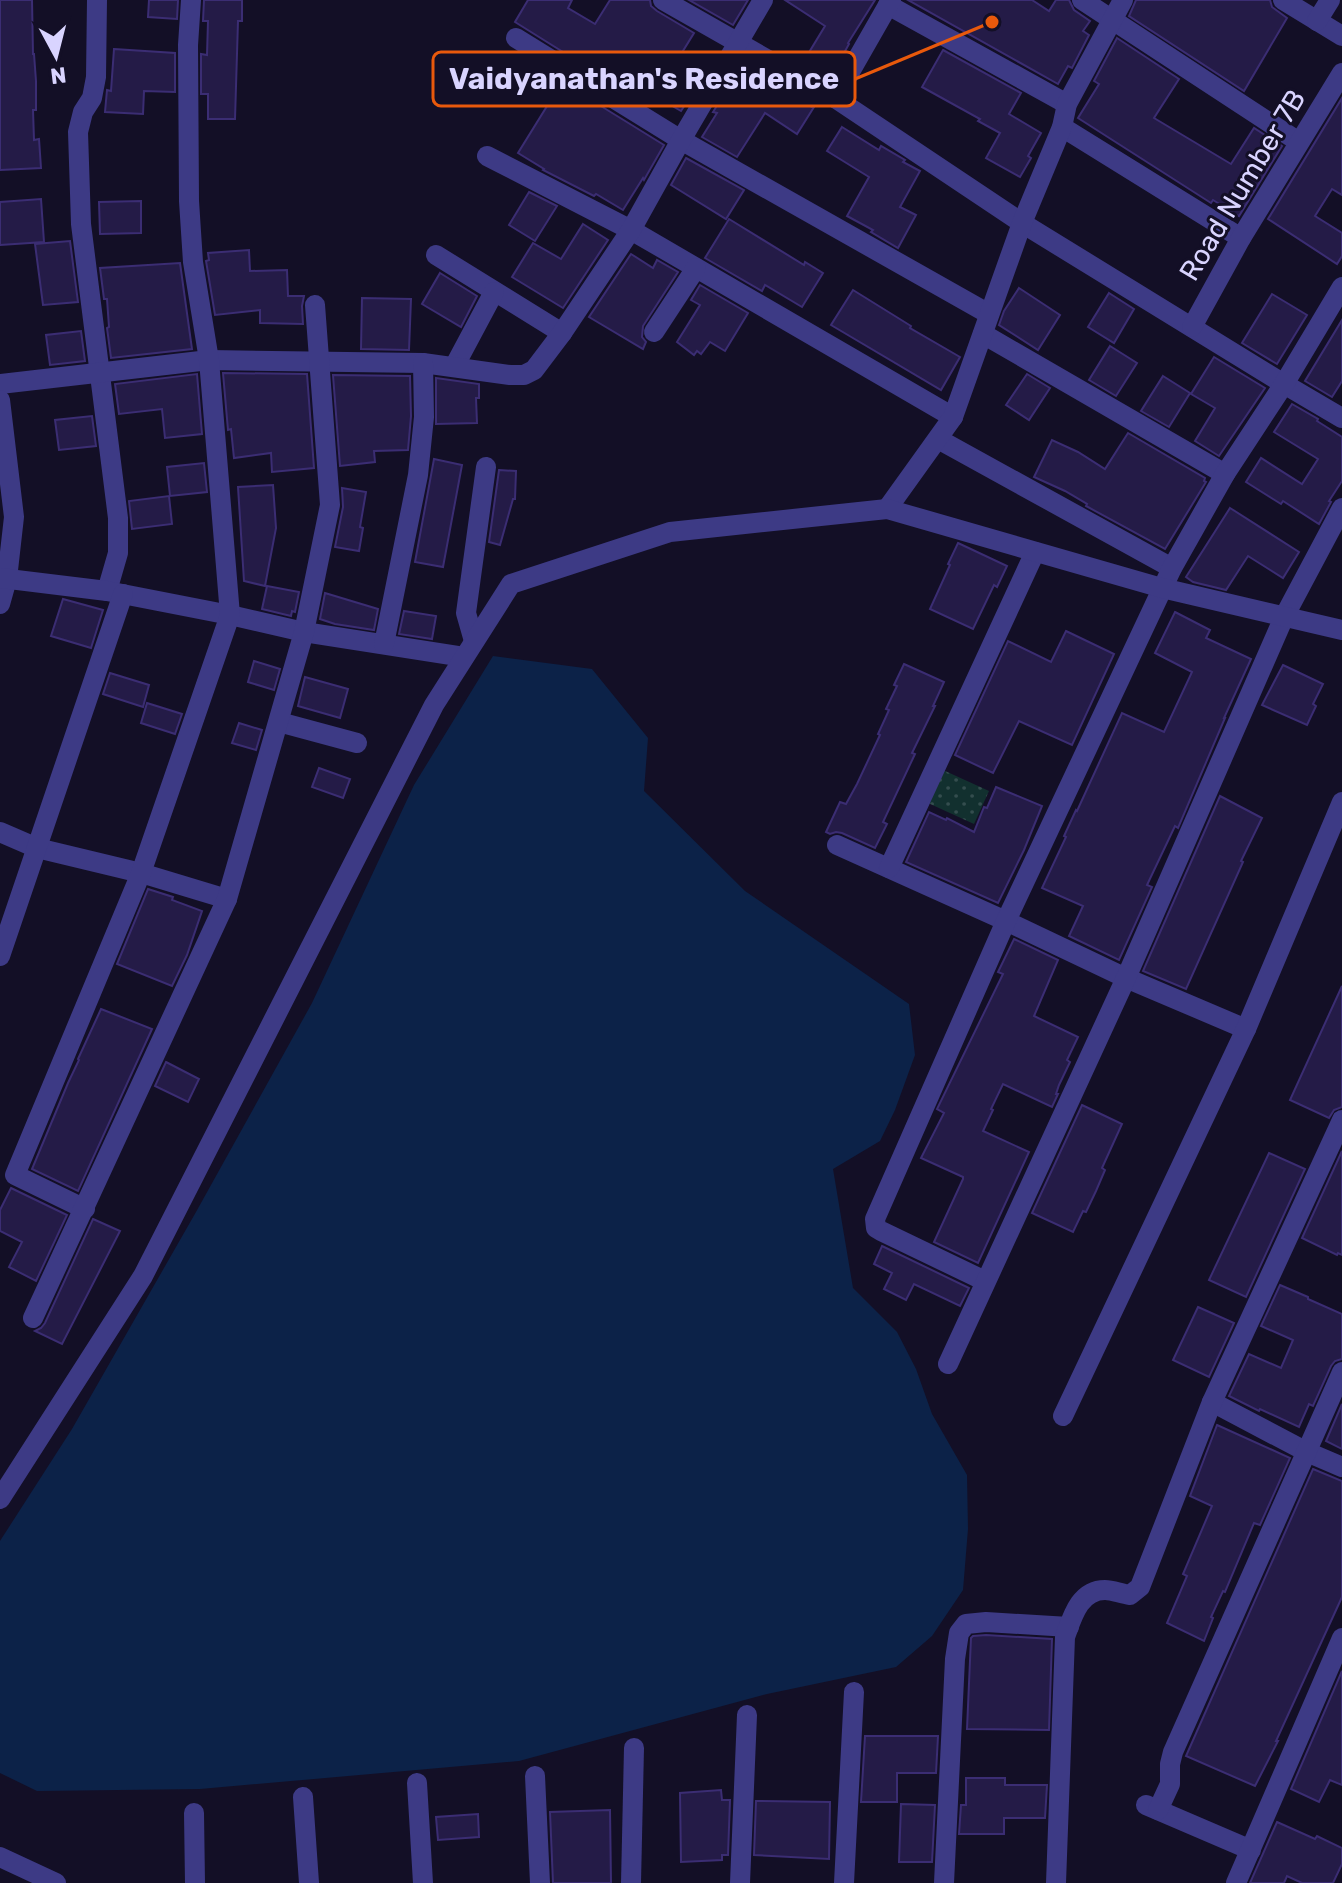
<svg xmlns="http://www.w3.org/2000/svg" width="1342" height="1883" font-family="Rubik,sans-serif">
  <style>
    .grass { fill: url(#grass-dots) }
    .water { fill: #0c2248 }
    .building { fill: #241b47; stroke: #3b2d73; stroke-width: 2 }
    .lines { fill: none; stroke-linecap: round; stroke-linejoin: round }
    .minor { stroke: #3d3a85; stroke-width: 20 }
    .labels { text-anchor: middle; stroke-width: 6; stroke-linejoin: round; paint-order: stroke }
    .street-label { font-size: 28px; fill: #d9d4ff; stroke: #130f26 }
    .leader { fill: none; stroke: #e8590c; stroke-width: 3 }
    .callout-dot { fill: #e8590c; stroke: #130f26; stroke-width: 3 }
    .callout { fill: #130f26; stroke: #e8590c; stroke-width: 3 }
    .callout-label { font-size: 30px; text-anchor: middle; font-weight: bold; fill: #d9d4ff }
  </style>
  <defs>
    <pattern id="grass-dots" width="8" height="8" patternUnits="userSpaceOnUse" patternTransform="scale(2)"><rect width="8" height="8" fill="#12302f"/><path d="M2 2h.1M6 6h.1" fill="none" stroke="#344d4e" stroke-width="1.8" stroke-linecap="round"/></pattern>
  </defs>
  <rect width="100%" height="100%" fill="#130f26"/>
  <!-- grass -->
  <polygon class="grass" points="943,770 989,791 974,824 928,803"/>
  <!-- water -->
  <polygon class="water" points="493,656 592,669 648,738 644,791 745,891 909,1004 915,1055 895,1110 880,1141 833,1169 853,1288 897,1332 916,1369 932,1414 967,1475 968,1529 963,1590 932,1636 896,1667 767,1694 519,1761 200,1789 37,1791 0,1773 0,1541 72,1429 196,1212 312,1003 414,785"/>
  <!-- building -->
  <g class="building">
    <polygon points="0,0 32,0 33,54 34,54 36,81 36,110 33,110 34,140 39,139 41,168 0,170"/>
    <polygon points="149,0 178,0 177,19 148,17"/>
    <polygon points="204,0 242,0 242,21 238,21 235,119 208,119 208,94 201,94 201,54 207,55 208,21 203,21"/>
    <polygon points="528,0 572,0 568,8 595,24 610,0 650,0 651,6 657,11 694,33 670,72 696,88 681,111 655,96 654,98 628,83 624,90 515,22"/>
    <polygon points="689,0 748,0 733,25"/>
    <polygon points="785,0 875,0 848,43 849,44 829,80 802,64 825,26"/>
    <polygon points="908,0 1032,0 1049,11 1056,0 1069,0 1074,10 1090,21 1083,31 1089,35 1072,68 1068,66 1058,84"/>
    <polygon points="1136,0 1270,0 1272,7 1287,18 1244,91 1129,16"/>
    <polygon points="1117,38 1179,79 1154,118 1231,164 1254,128 1282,146 1239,216 1213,200 1211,203 1078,118 1099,84 1094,81"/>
    <polygon points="114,49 175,53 175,92 144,91 143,114 105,112 107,90 111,91"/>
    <polygon points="943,50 1021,93 1009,114 1041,133 1028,156 1031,158 1020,177 986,158 1000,133 978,121 980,119 922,87"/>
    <polygon points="742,66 778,90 780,86 786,90 788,86 815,102 812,107 814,107 797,134 765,113 737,157 702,137 717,113 713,112"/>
    <polygon points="562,82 664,145 644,180 643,178 623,210 596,194 594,196 543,170 544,169 518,153"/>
    <polygon points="1342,98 1342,195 1332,189 1315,216 1342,233 1342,256 1337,264 1268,219"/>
    <polygon points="842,127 879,150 881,146 905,160 903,162 920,171 900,207 916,215 898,248 871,232 873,230 847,216 869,177 827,151"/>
    <polygon points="686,158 744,190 726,219 671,185"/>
    <polygon points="529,192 557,206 535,241 509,225"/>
    <polygon points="41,199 44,242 0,245 0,202"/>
    <polygon points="141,201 141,233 100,234 99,202"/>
    <polygon points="729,219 804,265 805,262 823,273 802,307 765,285 762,291 705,258"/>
    <polygon points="583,224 608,240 563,308 512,277 533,243 561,259"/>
    <polygon points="70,241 78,302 43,305 35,244"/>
    <polygon points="249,250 250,271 287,270 288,296 304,296 302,306 303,324 260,323 260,310 215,315 206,261 209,260 208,253"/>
    <polygon points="631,254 653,268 657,260 678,272 643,326 642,337 646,342 643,349 589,317"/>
    <polygon points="180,263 192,349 111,358 107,328 109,327 107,299 104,299 100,268"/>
    <polygon points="440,273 477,296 461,327 422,304"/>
    <polygon points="700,285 748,313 725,351 710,342 701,354 697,351 694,355 677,342 700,305 691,300"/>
    <polygon points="1019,288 1060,315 1038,350 999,325 1004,311"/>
    <polygon points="853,290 911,326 910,328 960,357 941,390 831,325"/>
    <polygon points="1109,293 1134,309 1114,343 1088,327"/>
    <polygon points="1272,294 1307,315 1277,364 1242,343"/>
    <polygon points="362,298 411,299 409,350 361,349"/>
    <polygon points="1342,320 1342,381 1332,397 1305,381"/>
    <polygon points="81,331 85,361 50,365 46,335"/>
    <polygon points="1110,346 1137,363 1116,396 1089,380"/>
    <polygon points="1214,357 1265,388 1219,456 1195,441 1215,408 1191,394"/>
    <polygon points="223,373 307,374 314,468 272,472 271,453 234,458 231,429 228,430"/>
    <polygon points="197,374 202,434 165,438 162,409 119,414 115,384"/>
    <polygon points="1027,374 1050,388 1029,420 1006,405"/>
    <polygon points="333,375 410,376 411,416 408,450 374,451 375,462 340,466"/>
    <polygon points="1163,376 1190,393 1169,427 1141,411"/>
    <polygon points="436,378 479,384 479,398 476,398 477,423 436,424"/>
    <polygon points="1292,404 1318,419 1317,421 1342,437 1342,481 1329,501 1331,502 1319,524 1283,501 1281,504 1246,482 1261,458 1302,484 1318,459 1274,432"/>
    <polygon points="92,416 96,446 59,450 55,420"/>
    <polygon points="1128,433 1205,478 1204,481 1206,482 1165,549 1086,506 1087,504 1065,491 1034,477 1052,440 1078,452 1105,469"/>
    <polygon points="434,459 462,465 443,567 415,562"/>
    <polygon points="204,463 207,492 170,496 167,467"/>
    <polygon points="499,470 516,471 515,499 513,499 500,545 489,542"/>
    <polygon points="273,485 276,528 265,586 244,581 238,487"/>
    <polygon points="342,488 366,492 360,527 363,528 359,551 335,547 343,507"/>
    <polygon points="169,496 172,524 132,529 129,501"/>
    <polygon points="1230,508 1299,552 1283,578 1248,556 1226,590 1193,582 1186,577"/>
    <polygon points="958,543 1007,566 997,587 994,585 973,629 930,609 950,565 948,564"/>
    <polygon points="267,586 299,592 295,612 292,611 291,616 262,609"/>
    <polygon points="325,593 378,609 374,630 335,624 320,619"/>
    <polygon points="63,599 103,610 91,648 51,636"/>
    <polygon points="404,611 436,616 432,639 399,634"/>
    <polygon points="1175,612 1210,630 1206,638 1251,659 1224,718 1225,718 1178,828 1175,826 1147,885 1152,887 1119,960 1069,936 1083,906 1042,888 1066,837 1064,836 1076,810 1077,811 1122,713 1164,732 1192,672 1155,653"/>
    <polygon points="1066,631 1114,654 1072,745 1019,721 993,773 955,755 1008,641 1051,662"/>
    <polygon points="254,661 280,669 274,690 248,682"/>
    <polygon points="904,664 944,682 933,706 935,706 912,753 915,754 883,822 887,824 875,848 842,833 836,832 830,834 826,832 840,802 846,804 857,784 880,735 878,734 889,710 886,709 897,686 894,685"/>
    <polygon points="1283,665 1323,684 1313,704 1316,706 1307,725 1262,705"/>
    <polygon points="110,673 149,685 143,707 103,694"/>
    <polygon points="305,677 348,689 340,718 298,706"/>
    <polygon points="147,703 182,714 175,734 141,723"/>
    <polygon points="239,723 262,730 256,750 232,743"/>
    <polygon points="319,768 350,779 343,798 312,787"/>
    <polygon points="996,787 1042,806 1024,850 998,903 906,862 929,812 946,820 947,818 974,832 984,807 987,808"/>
    <polygon points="1220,796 1262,818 1241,861 1243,862 1186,989 1143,971"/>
    <polygon points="148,889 173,897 172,900 202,911 187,955 172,986 117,964"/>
    <polygon points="1014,939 1058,960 1034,1016 1078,1037 1067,1060 1070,1062 1059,1085 1056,1094 1058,1094 1052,1107 1003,1084 991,1109 993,1110 983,1131 1029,1152 978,1263 934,1242 963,1179 963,1177 921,1158 944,1113 937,1109 1003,974 998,972"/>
    <polygon points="1342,986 1342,1107 1334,1110 1329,1118 1290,1100"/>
    <polygon points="101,1009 152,1029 78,1191 32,1169 68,1083 79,1060 78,1059"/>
    <polygon points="166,1062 199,1079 188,1102 155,1086"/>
    <polygon points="1082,1105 1122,1124 1102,1168 1105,1170 1096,1191 1086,1212 1083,1211 1073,1232 1032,1213"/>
    <polygon points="1342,1151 1342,1255 1338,1253 1337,1255 1302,1238"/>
    <polygon points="1269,1153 1305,1169 1246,1297 1209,1280"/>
    <polygon points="11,1188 67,1215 36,1281 9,1267 22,1242 0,1231 0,1210"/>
    <polygon points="93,1219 120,1231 62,1344 35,1331 41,1328 45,1323"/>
    <polygon points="882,1246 969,1288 960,1306 914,1284 906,1300 884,1289 892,1273 874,1264"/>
    <polygon points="1280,1285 1308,1297 1308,1299 1342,1314 1342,1359 1335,1361 1331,1366 1313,1406 1309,1404 1299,1427 1260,1409 1259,1411 1229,1396 1249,1354 1281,1368 1293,1340 1261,1326"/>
    <polygon points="1198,1307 1234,1323 1209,1377 1173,1360"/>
    <polygon points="1342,1404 1342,1449 1326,1441"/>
    <polygon points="1217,1425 1290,1458 1260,1525 1254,1523 1225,1592 1223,1591 1211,1617 1213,1618 1204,1641 1167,1623 1187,1576 1183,1574 1212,1506 1190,1496"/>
    <polygon points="1313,1469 1342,1481 1342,1597 1276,1741 1278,1741 1255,1786 1186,1756"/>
    <polygon points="986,1635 1052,1639 1049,1730 967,1729 971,1638 973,1636"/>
    <polygon points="1342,1671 1342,1785 1330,1780 1319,1802 1291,1789"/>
    <polygon points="865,1736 938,1736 936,1773 897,1773 897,1802 861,1802"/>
    <polygon points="966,1778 1005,1778 1005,1785 1047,1785 1045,1818 1004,1818 1004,1834 959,1834 961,1805 966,1805"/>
    <polygon points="721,1790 722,1800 730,1800 728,1855 722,1855 722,1860 681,1862 680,1793"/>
    <polygon points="756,1801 830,1802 829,1859 754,1855"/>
    <polygon points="901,1804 935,1805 932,1862 899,1862"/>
    <polygon points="610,1810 611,1883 553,1883 550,1812"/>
    <polygon points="478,1814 479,1837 438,1840 436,1817"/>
    <polygon points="1277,1822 1315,1839 1317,1836 1342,1848 1342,1864 1333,1883 1302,1883 1287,1876 1284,1883 1250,1883"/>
  </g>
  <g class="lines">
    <!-- minor -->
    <g class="minor">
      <polyline points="97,0 96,77 92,98 83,112 78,132 81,224 118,518 118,553 107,591"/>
      <polyline points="663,0 835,98 1022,223 1284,384 1342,418"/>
      <polyline points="1082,0 1299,142"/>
      <polyline points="1283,0 1342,36"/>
      <polyline points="888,5 1067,104"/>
      <polyline points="1317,21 1330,0"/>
      <polyline points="516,38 681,140 989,314"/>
      <polyline points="835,98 891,0"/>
      <polyline points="1062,127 1241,238"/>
      <polyline points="487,156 631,230 953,417"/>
      <polyline points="436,255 562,333"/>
      <polyline points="1192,327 1241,238 1342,73"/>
      <polyline points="654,332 696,268"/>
      <polyline points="983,334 1225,474"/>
      <polyline points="454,367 494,292"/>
      <polyline points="0,384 209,360 423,363 510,375 524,375 534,370 562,333 631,230 681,140 763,0"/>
      <polyline points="0,400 14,517 7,579 0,604"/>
      <polyline points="938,439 1172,568"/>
      <polyline points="887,509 953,417 1022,223 1062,127 1067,104 1123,0"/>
      <polyline points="0,578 107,591 230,615 304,632 464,657"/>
      <polyline points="474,641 466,613 486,467"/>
      <polyline points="384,644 418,475 424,417 423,363"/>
      <polyline points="279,722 357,743"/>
      <polyline points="0,832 37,848 141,873 227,899"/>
      <polyline points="837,845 1006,921 1126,978 1246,1029"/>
      <polyline points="889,868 1035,552"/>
      <polyline points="0,956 123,594"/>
      <polyline points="85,1209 15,1175 141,873 230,615 209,360 193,262 189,201 188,45 191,0"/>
      <polyline points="985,1281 881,1231 876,1228 875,1219 1006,921 1172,568 1225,474 1284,384 1342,287"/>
      <polyline points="33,1318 227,899 304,632 330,505 315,305"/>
      <polyline points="948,1364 1126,978 1284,617 1342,508"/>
      <polyline points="1212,1402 1307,1452 1342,1467"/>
      <polyline points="1063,1416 1246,1029 1342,802"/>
      <polyline points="0,1499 143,1276 434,705 511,584 670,532 887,509 1162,588 1342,630"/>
      <polyline points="535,1776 540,1883"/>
      <polyline points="417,1783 423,1883"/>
      <polyline points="303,1797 309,1883"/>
      <polyline points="1146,1805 1251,1850"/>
      <polyline points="1158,1810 1170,1784 1170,1764 1173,1752 1342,1372"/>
      <polyline points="194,1813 195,1883"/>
      <polyline points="0,1857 56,1883"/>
      <polyline points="631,1883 634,1748"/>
      <polyline points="740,1883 747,1715"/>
      <polyline points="844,1883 854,1692"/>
      <polyline points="944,1883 955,1659 959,1633 966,1624 986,1622 1069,1627"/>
      <path d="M 1056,1883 L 1065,1637 C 1072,1618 1079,1590 1105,1590 C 1113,1590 1121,1594 1130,1595 L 1140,1587 L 1212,1402 L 1342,1120"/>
      <polyline points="1236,1883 1342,1638"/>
    </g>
  </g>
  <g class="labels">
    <!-- street labels -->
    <g class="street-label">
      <text transform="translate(1242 185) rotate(-59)" y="10">Road Number 7B</text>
    </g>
  </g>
  <!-- callouts -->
  <path class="leader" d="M992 22L855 79"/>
  <circle class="callout-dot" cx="992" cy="22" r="8"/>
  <rect class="callout" x="433" y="52" width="422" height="54" rx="8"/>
  <g class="callout-label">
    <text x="644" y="89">Vaidyanathan's Residence</text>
  </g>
  <!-- north arrow -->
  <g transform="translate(56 56) rotate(173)" stroke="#130f26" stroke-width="6" paint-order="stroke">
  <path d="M0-6L14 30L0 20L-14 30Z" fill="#d9d4ff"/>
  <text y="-12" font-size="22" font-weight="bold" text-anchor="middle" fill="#d9d4ff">N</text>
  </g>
</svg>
